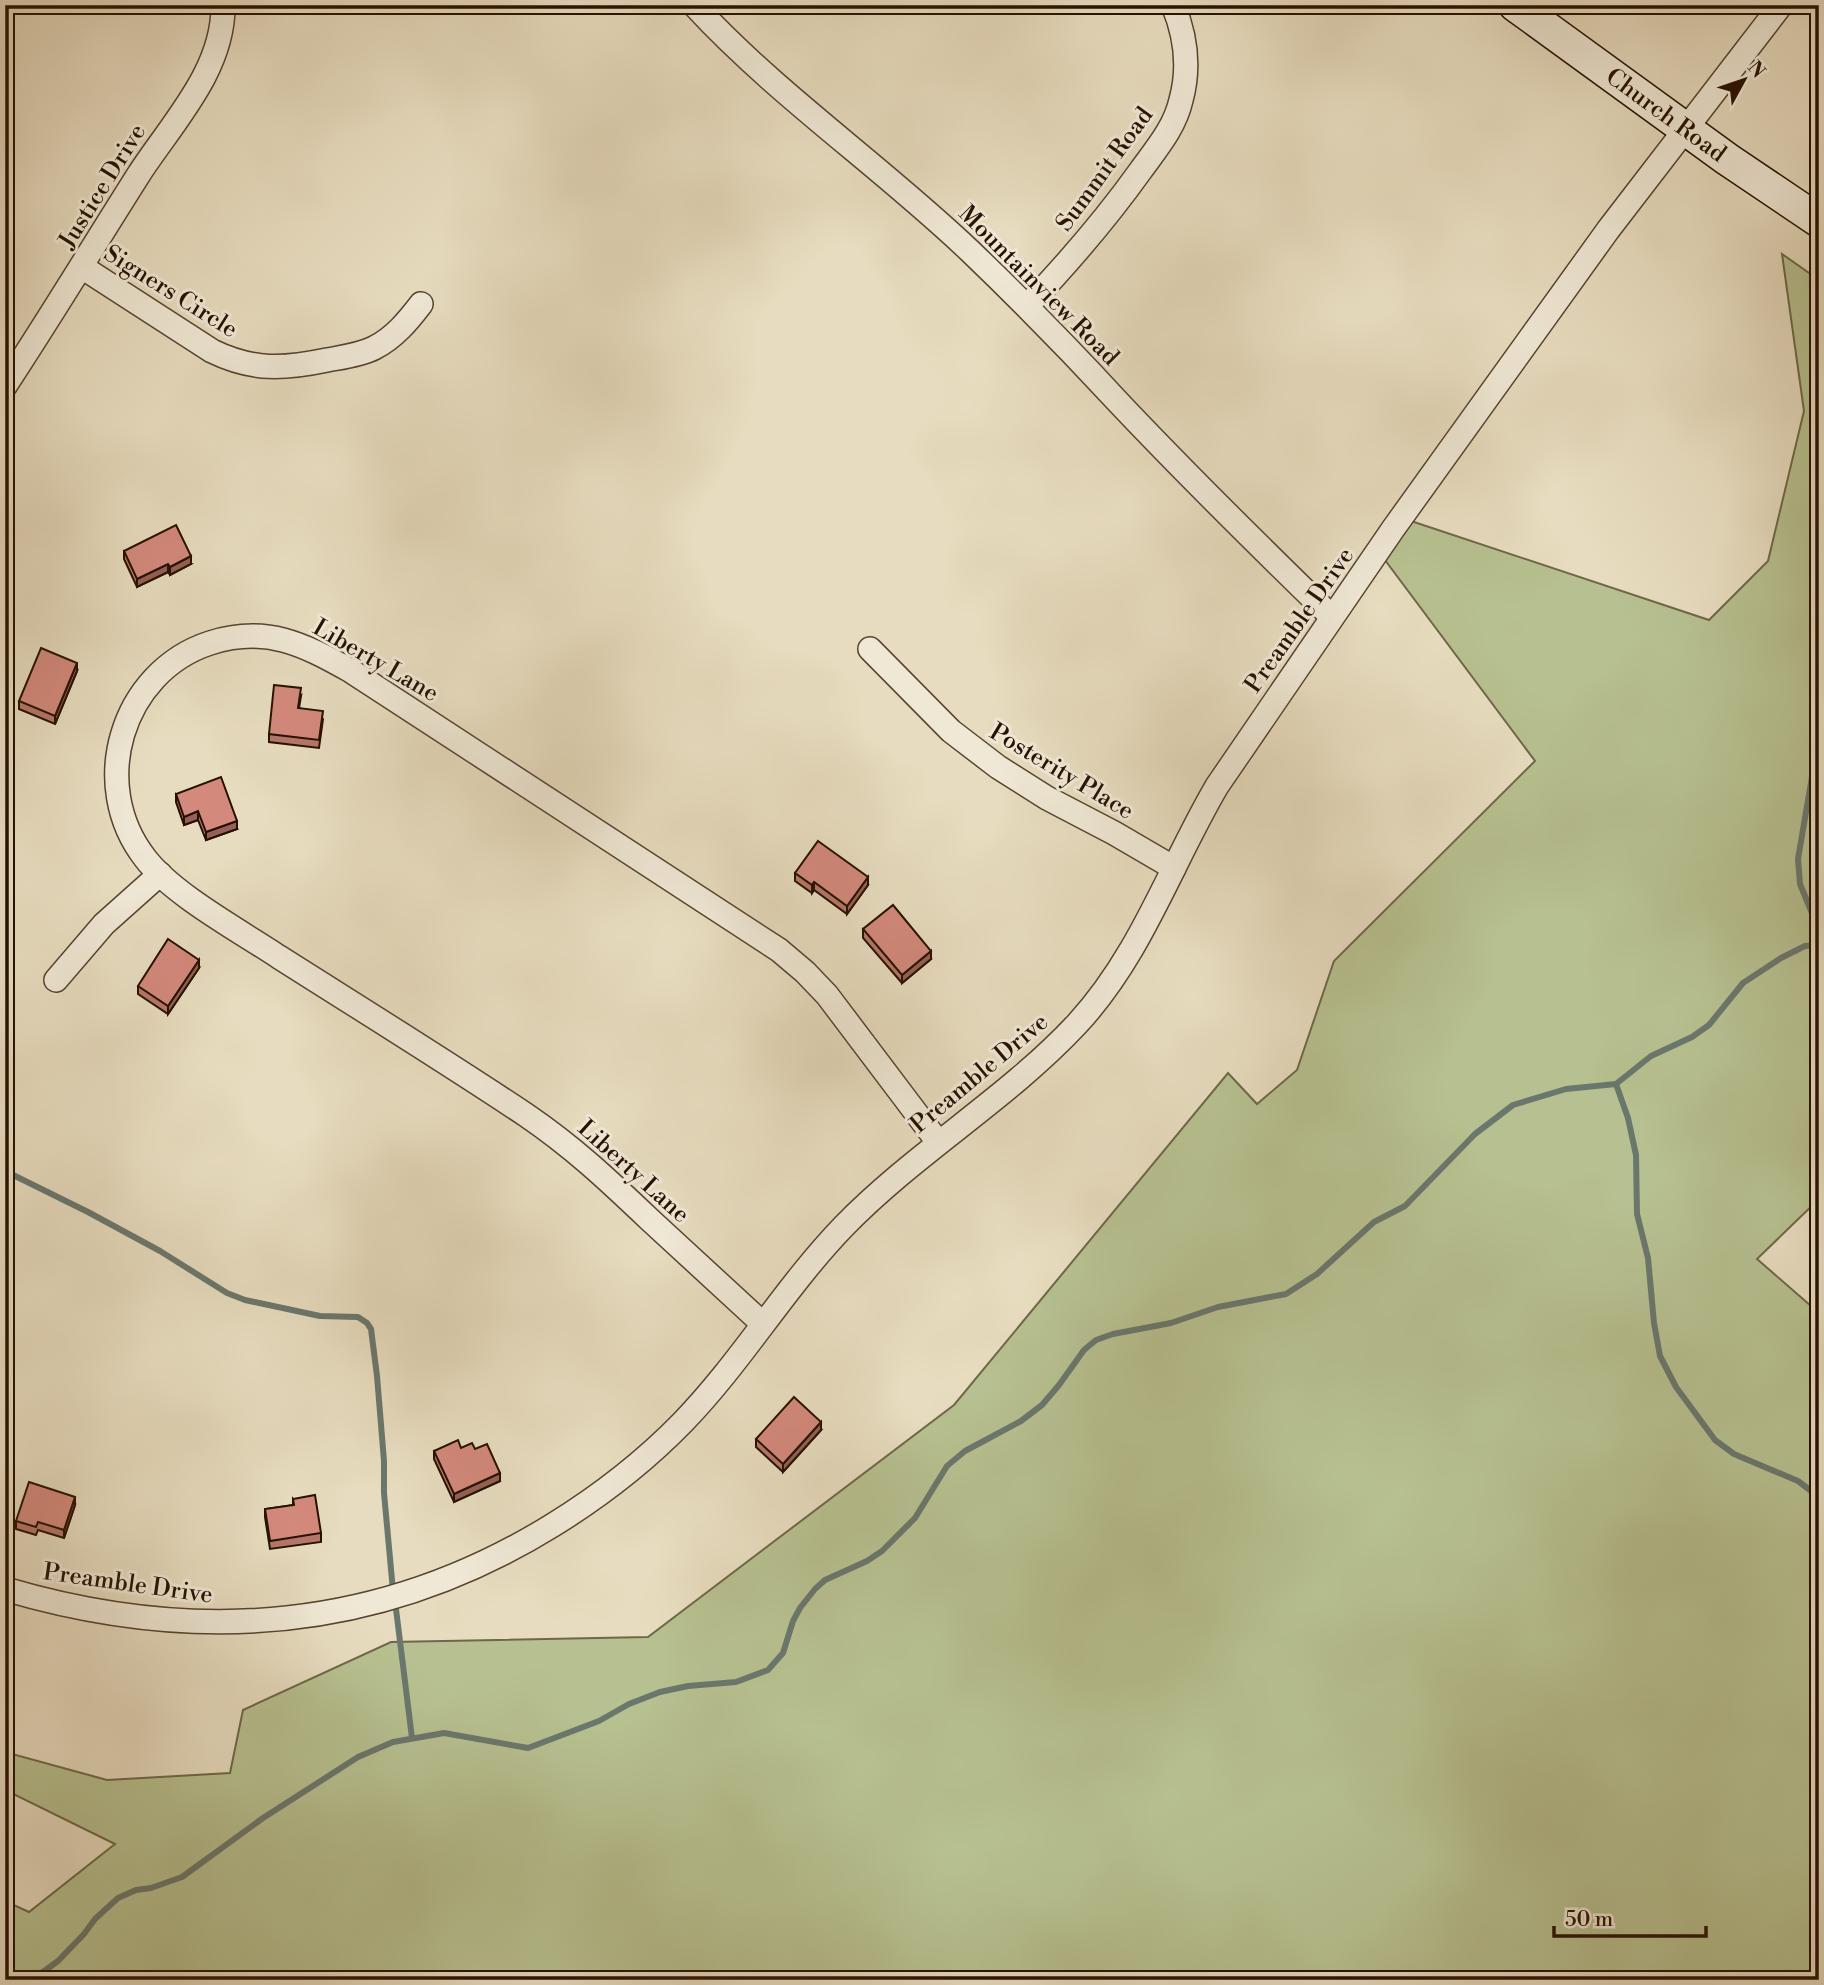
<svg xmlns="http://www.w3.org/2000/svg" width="1824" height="1985" font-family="'Libre Bodoni',serif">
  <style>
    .green { fill: #b7c090; stroke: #6e6848; stroke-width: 2 }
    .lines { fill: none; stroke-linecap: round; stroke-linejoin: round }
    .stream { stroke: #6a776d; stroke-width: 6 }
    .street-casing { stroke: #564430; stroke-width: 26 }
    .secondary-casing { stroke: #261100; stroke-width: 35 }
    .street { stroke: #efe8d5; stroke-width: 23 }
    .secondary { stroke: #efe8d5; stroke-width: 32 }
    .wall { fill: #b5766b; stroke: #261100; stroke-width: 2 }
    .shaded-wall { fill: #946057; stroke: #261100; stroke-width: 2 }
    .building { fill: #d3897c; stroke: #261100; stroke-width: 2 }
    .labels { text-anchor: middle; stroke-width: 6; stroke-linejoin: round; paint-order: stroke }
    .street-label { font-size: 24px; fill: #261100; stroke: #efe8d5 }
  </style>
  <rect width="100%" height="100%" fill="#e7dcbf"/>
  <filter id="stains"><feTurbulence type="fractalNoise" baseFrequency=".00286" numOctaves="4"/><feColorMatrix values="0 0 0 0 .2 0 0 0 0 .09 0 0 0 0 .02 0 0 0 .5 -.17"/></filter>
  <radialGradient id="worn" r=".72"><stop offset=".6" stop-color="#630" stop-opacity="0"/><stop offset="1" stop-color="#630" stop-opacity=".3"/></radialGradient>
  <!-- green -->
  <polygon class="green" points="1782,254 1819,280 1819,1199 1757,1259 1819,1313 1819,1980 5,1980 5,1901 29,1912 115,1844 5,1790 5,1752 107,1780 230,1773 243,1710 391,1642 648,1637 954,1405 1228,1073 1257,1104 1297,1070 1334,961 1535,761 1382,556 1408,520 1709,620 1768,561 1804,411"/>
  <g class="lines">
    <!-- stream -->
    <g class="stream">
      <polyline points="1819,757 1813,771 1798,859 1800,884 1819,930"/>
      <polyline points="1616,1084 1628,1118 1636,1155 1637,1214 1648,1258 1654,1323 1660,1356 1676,1387 1715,1440 1734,1454 1798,1481 1819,1497"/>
      <polyline points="5,1171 88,1212 160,1251 227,1293 245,1300 320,1316 358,1317 367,1323 371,1329 377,1376 384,1461 384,1493 393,1591"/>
      <polyline points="395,1601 412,1738"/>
      <polyline points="32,1980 58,1961 84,1934 95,1919 118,1898 136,1890 151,1888 182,1877 263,1818 358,1757 393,1742 444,1733 528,1748 599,1721 629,1704 660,1692 688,1686 736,1682 768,1670 783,1653 793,1621 800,1608 815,1589 825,1580 867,1561 882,1551 915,1518 947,1466 965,1451 1021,1421 1042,1405 1059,1385 1084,1350 1096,1340 1113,1334 1171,1323 1218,1307 1286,1294 1317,1274 1374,1222 1405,1206 1475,1134 1513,1105 1566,1089 1616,1084 1651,1056 1692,1037 1709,1025 1743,983 1781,958 1805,946 1814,945 1819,942"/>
    </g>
    <defs>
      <g id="street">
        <path d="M 694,5 C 778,96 881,166 971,252 C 1022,301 1071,351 1119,403 C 1188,476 1260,547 1332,617"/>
        <path d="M 82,267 L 212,351 C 253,371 284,369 327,360 C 343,357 360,355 374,348 C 394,338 408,321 421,304"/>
        <path d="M 1027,306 C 1068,263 1106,219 1141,170 C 1157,148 1175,127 1181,100 C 1190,67 1186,36 1173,5"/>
        <path d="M 5,386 C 51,316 94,245 139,174 C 172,123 224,70 223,5"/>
        <polyline points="870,649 951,731 998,767 1047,798 1114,833 1174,868"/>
        <polyline points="56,980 104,924 160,874"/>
        <path d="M 763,1324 C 725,1289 687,1254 649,1219 C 608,1180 573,1147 526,1115 C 445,1061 361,1009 279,957 C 240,931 172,894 145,858 C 88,785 121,672 210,643 C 266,625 303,644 351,671 L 779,950 L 805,972 L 827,995 L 938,1142"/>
        <path d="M 5,1589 C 198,1646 382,1631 553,1525 C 600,1496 645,1461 683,1422 C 742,1361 785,1287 844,1226 C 916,1152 1007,1099 1077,1024 C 1141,955 1170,866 1217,786 L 1393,529 L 1608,230 L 1781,5"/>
      </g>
      <g id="secondary">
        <path id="s1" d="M 1515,5 L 1727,159 L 1819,221"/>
      </g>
    </defs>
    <!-- street casing -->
    <use href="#street" class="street-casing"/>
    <!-- secondary casing -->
    <use href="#secondary" class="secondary-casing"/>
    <!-- street -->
    <use href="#street" class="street"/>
    <!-- secondary -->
    <use href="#secondary" class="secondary"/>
  </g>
  <!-- wall -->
  <g class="wall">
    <polygon points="124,551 191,564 170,575 168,572 137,587 124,559"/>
    <polygon points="77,671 55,724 19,709 19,701"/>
    <polygon points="301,696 299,708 323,719 319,748 269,742 269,734"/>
    <polygon points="176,794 237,829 206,840 198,820 184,825 176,802"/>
    <polygon points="795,873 868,885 847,914 814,890 812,893 795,881"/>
    <polygon points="863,929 931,959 902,983 863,938"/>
    <polygon points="199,968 168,1014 138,994 138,986"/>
    <polygon points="821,1430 783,1472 756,1447 756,1439"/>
    <polygon points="461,1448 475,1449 500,1481 454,1502 434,1459 434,1451"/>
    <polygon points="293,1499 321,1533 321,1542 270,1549 265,1517 265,1509 293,1505"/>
    <polygon points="75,1505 64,1538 38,1530 36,1535 16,1529 16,1521"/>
  </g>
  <!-- shaded-wall -->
  <g class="shaded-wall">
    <polygon points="191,556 191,564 170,575 170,567"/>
    <polygon points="168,564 168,572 137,587 137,579"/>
    <polygon points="77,663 77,671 55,724 55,716"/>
    <polygon points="198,811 198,820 184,825 184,817"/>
    <polygon points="237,821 237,829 206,840 206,832"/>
    <polygon points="868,877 868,885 847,914 847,906"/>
    <polygon points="814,882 814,890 812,893 812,885"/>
    <polygon points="931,951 931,959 902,983 902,975"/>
    <polygon points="199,960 199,968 168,1014 168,1006"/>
    <polygon points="821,1422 821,1430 783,1472 783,1464"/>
    <polygon points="500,1473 500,1481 454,1502 454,1494"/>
    <polygon points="75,1497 75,1505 64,1538 64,1530"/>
  </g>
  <!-- building -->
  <g class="building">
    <polygon points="176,525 191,556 170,567 168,564 137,579 124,551"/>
    <polygon points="41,648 77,663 55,716 19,701"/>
    <polygon points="274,685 301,688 298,708 323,711 319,740 269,734"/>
    <polygon points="221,777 237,821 206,832 198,811 184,817 176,794"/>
    <polygon points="818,841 868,877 847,906 814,882 812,885 795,873"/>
    <polygon points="893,905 931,951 902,975 863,929"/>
    <polygon points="168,939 199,960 168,1006 138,986"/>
    <polygon points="794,1397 821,1422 783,1464 756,1439"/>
    <polygon points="458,1440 461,1448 472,1443 475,1449 487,1444 500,1473 454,1494 434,1451"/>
    <polygon points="29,1482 75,1497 64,1530 38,1522 36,1527 16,1521"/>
    <polygon points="315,1495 321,1533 270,1541 265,1509 294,1505 293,1499"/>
  </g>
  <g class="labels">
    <!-- street labels -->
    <g class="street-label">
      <text dy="8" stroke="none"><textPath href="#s1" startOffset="187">Church Road</textPath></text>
      <text transform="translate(1104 169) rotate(-54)" y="8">Summit Road</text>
      <text transform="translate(102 186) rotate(-58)" y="8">Justice Drive</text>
      <text transform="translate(1039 285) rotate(45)" y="8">Mountainview Road</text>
      <text transform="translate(171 291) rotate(32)" y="8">Signers Circle</text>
      <text transform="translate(1299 620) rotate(-55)" y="8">Preamble Drive</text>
      <text transform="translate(376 660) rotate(30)" y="8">Liberty Lane</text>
      <text transform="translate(1062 771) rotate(31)" y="8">Posterity Place</text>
      <text transform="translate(979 1073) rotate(-40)" y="8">Preamble Drive</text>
      <text transform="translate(634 1171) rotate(42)" y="8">Liberty Lane</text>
      <text transform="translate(128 1583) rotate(8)" y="8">Preamble Drive</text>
    </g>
  </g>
  <!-- margin -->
  <rect width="1824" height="1985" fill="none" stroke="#e7dcbf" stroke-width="28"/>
  <rect x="7" y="7" width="1810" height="1971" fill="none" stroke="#261100" stroke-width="3.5"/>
  <rect x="14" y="14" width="1796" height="1957" fill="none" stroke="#261100" stroke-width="2"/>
  <!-- north arrow -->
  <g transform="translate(1744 80) rotate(50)" stroke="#efe8d5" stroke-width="5" paint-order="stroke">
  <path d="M0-5L12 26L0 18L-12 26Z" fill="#261100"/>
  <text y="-10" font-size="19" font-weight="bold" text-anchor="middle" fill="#261100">N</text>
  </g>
  <!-- scale -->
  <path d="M1554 1926v10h152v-10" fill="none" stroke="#261100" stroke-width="3.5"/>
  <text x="1565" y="1926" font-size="21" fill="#261100" stroke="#efe8d5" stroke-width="5" paint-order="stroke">50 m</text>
  <rect width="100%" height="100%" filter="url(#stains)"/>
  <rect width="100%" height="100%" fill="url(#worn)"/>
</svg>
